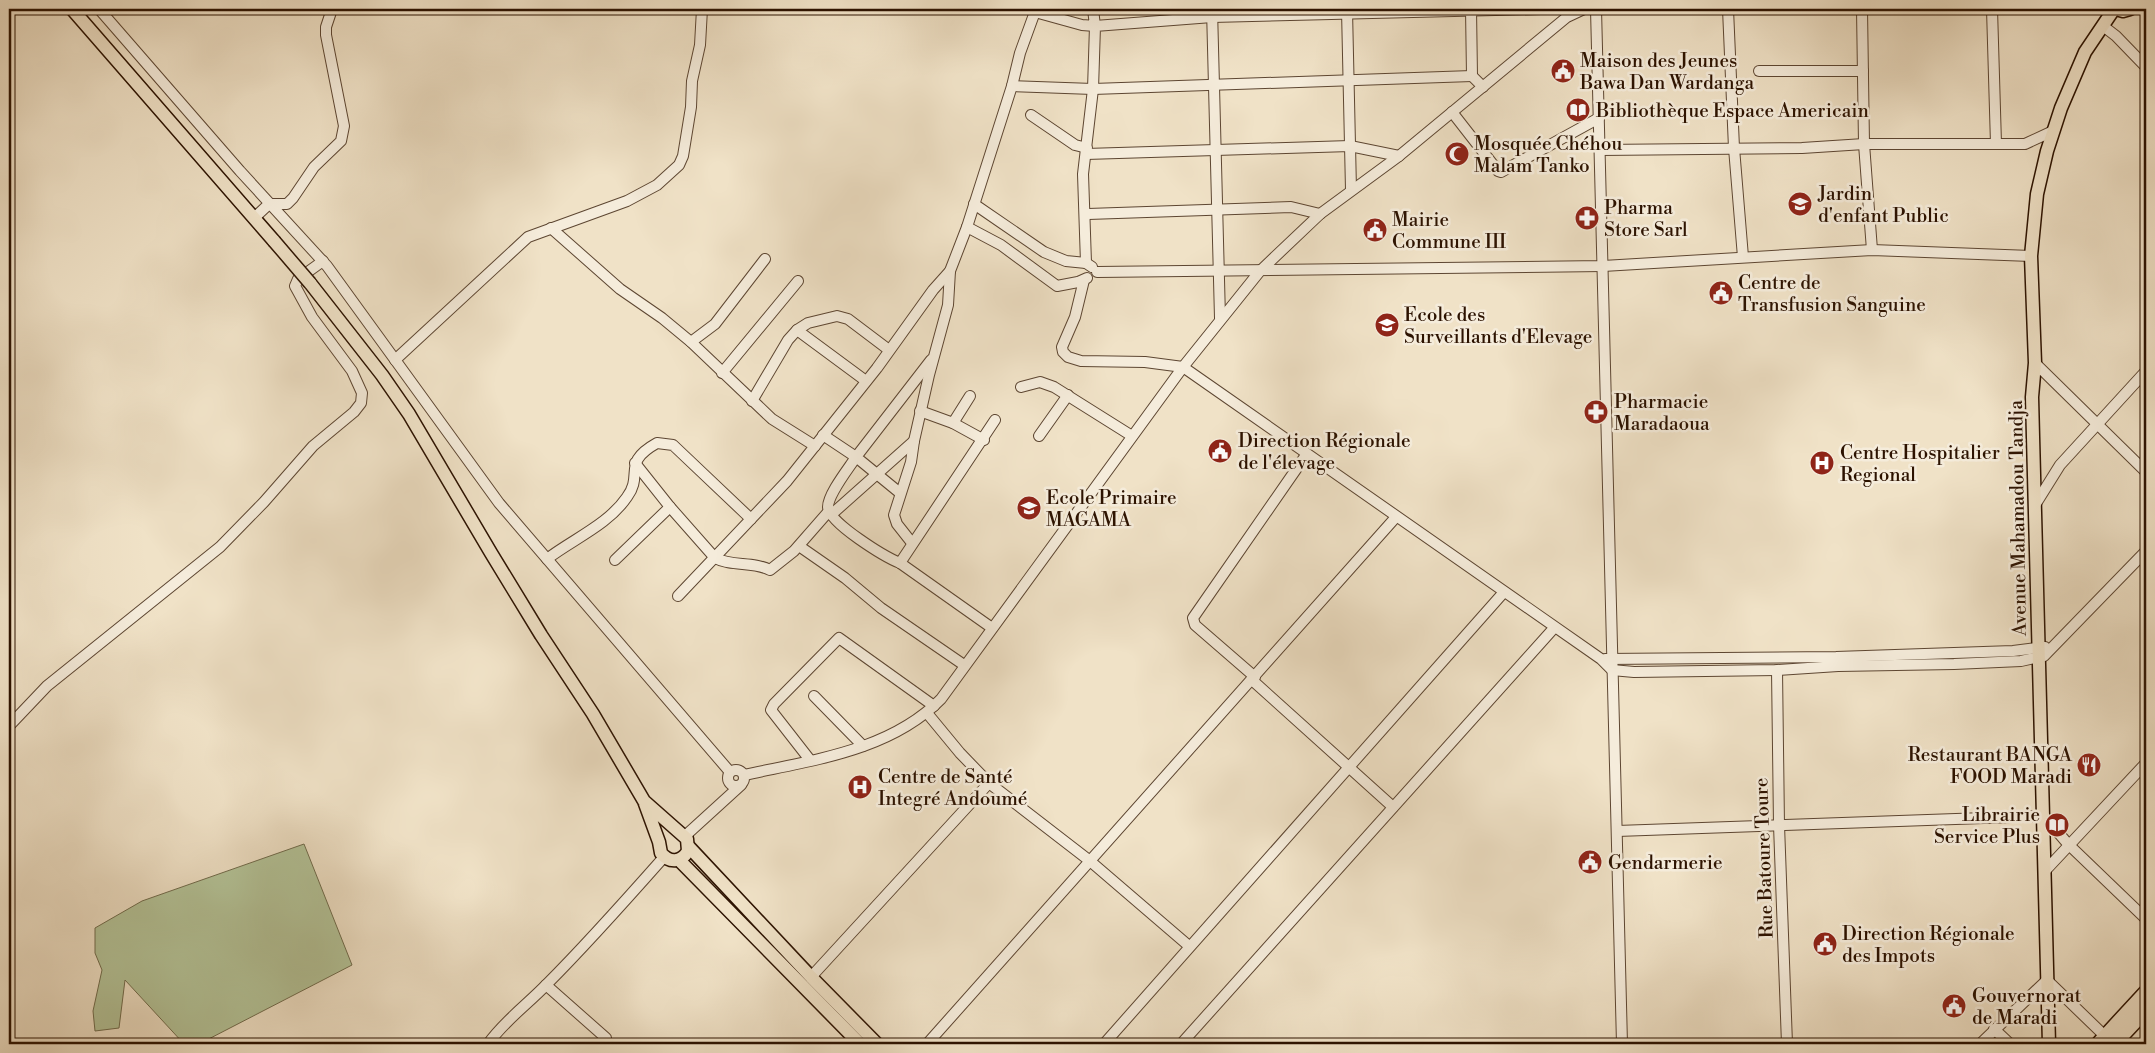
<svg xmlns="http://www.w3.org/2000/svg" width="2155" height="1053" font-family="'Libre Bodoni',serif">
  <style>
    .green { fill: #b4c499; stroke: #706b4c }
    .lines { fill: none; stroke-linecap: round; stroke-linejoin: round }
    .minor-casing { stroke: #5d4632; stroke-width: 12 }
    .major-casing { stroke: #2c1200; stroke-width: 15 }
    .highway-casing { stroke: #2c1200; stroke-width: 18 }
    .minor { stroke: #f5ecdb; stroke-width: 10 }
    .major { stroke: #f0e2c7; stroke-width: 12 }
    .highway { stroke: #f0e2c7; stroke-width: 15 }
    .major-bridge-casing { stroke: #2c1200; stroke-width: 15; stroke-linecap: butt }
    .major-bridge { stroke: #f0e2c7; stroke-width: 12 }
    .labels { text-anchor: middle; stroke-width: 5; stroke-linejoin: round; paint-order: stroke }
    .poi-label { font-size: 19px; fill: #2c1200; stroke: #f5ecdb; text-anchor: start }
    .street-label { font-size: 19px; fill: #2c1200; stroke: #f5ecdb }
  </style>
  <rect width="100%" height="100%" fill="#f0e2c7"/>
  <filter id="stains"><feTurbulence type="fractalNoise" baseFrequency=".004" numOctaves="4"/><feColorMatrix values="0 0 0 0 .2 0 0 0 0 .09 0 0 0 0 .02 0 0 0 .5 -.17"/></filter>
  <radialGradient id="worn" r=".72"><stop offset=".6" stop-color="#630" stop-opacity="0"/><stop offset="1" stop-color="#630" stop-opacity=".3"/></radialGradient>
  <!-- green -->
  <polygon class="green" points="304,844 352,965 199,1044 184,1044 125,980 119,1028 95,1031 93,1011 102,970 95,953 95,928 142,901"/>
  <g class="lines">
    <defs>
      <g id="minor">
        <polyline points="99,9 240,171 327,266 499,503 730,772"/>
        <polyline points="1212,9 1220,318"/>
        <polyline points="1471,9 1472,76 1483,87"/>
        <polyline points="1596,9 1622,1044"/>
        <polyline points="1728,9 1734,148 1743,257"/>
        <polyline points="1862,9 1864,144 1872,250"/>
        <polyline points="1992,9 1996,144"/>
        <polyline points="1347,10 1351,190"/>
        <polyline points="1035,12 1082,25 1095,26 1093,9"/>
        <polyline points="2103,26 2116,36 2146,67"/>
        <polyline points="1759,71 1863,71"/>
        <polyline points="1012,86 1093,89 1472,76"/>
        <polyline points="1452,112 1498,171 1501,172 1599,118"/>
        <polyline points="1031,115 1075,145 1087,148"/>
        <polyline points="1600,150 1802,148 1864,144 2025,144 2053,131"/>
        <polyline points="1086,154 1350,146 1399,156"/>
        <polyline points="974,204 1044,252 1066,261 1086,263 1092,267"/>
        <polyline points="1085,216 1088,214 1291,207 1320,214"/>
        <polyline points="254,218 269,204 287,204 293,198 314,167 341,141 344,126 326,35 326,27 332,9"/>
        <polyline points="967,227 1001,245 1057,286 1078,282 1087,278"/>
        <polyline points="551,228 620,289 662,318 691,342 772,419 815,446"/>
        <polyline points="1086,263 1083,174 1093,89 1095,26 1212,17 1541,9"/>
        <polyline points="1097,272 1603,266 1872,250 2031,256"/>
        <polyline points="1084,280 1075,317 1062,347 1063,352 1068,357 1081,361 1145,362 1183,367 1601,659 1612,670 1634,672 1777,670 1838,666 1954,664 2021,661 2044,656 2146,551"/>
        <polyline points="797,330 866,381"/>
        <polyline points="691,342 715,324 765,259"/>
        <polyline points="395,360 528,237 627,201 657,185 679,165 683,156 691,107 692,81 700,45 702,9"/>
        <polyline points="2035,363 2146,472"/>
        <polyline points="722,373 798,281"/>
        <polyline points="1021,387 1040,382 1054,387 1132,436"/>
        <polyline points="752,401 788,340 797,330 808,323 837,316 848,319 889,350"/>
        <polyline points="920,411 953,423 984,440"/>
        <polyline points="953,423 970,396"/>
        <path d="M 823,435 L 856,457 C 849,468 828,494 828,507 C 829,523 885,557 900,563 L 992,628"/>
        <polyline points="1039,436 1068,395"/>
        <path d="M 635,463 L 670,507 L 715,558 C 732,567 753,561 770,570 L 794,551 L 829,511"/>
        <polyline points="900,493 856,457 931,360"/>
        <polyline points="2035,505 2060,465 2146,371"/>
        <polyline points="832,514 914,441"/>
        <polyline points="912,543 897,524 894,515 911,462 914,441 929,375 948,305 950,271"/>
        <polyline points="799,546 845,578 881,608 964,665"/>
        <path d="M 547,559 C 573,539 608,525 627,497 C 644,474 621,463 657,443 L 673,445 L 751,519"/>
        <polyline points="615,560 670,507"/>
        <polyline points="900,563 995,420"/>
        <polyline points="678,596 787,481 877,368 933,290 950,271 967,227 1012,86 1020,53 1036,9"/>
        <polyline points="1605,659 1836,657 2013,651 2045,647"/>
        <polyline points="1777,670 1779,825 1787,1044"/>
        <polyline points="1255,677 1195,625 1193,618 1306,455"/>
        <polyline points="1252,680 1393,807"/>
        <polyline points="814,696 863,746"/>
        <polyline points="927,713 960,753 989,783 1090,861 1189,946"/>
        <polyline points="9,726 47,686 220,547 264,502 313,446 354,412 361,403 362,393 352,371 312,317 295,286 298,279 323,261"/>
        <polyline points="810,760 771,710 774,704 839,638 934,706"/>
        <circle cx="736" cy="778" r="8"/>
        <path d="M 744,775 C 812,760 890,751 941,699 L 1183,367 L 1260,271 L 1320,214 L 1399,156 L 1567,17 L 1584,9"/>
        <polyline points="1617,831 2044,816 2068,844 2146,919"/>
        <polyline points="685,836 741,785"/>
        <polyline points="2044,872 2146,763"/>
        <polyline points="811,977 989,783"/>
        <polyline points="546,985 606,1038"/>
        <polyline points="1994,1029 2010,1044"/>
        <path d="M 488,1044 C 504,1021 528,1004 547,984 C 588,943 626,900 664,857"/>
        <polyline points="927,1044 1396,517"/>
        <polyline points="1104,1044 1504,592"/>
        <polyline points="1181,1044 1554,628"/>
        <polyline points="1980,1044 2047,980 2109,1040"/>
      </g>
      <g id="major">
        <polyline points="72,9 274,241"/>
        <polyline points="2116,9 2123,11 2130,9"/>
        <path d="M 310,283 L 382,375 L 409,414 L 491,553 L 541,635 L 593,714 L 644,801 L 659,842 L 661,853 C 669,863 681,863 688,851 L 687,839 L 644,801"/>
        <polyline points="689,847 811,977 877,1044"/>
        <polyline points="679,860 860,1044"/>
        <polyline points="2049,1044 2033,437 2032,397 2035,363 2031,256 2037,194 2047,151 2061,108 2085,52 2114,9"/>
      </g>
      <g id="highway">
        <polyline points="2099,1044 2146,993"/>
        <polyline points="2113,1044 2146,1009"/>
      </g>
    </defs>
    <!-- minor casing -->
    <use href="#minor" class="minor-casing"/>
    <!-- major casing -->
    <use href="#major" class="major-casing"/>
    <!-- highway casing -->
    <use href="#highway" class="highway-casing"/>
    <!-- minor -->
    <use href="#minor" class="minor"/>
    <!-- major -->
    <use href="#major" class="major"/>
    <!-- highway -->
    <use href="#highway" class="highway"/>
    <defs>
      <polyline id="major-bridge" points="274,241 310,283"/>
    </defs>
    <!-- major-bridge casing -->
    <use href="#major-bridge" class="major-bridge-casing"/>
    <!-- major-bridge -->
    <use href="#major-bridge" class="major-bridge"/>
  </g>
  <!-- icons -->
  <defs>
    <symbol id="civic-disc" viewBox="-11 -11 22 22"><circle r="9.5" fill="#8f2418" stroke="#f5ecdb"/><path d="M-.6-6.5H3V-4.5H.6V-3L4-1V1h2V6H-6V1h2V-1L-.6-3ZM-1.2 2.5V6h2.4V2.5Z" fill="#fff"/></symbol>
    <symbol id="library-disc" viewBox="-11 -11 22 22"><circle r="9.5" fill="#8f2418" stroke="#f5ecdb"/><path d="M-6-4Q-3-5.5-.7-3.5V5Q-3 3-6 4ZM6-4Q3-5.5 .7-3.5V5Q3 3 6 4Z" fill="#fff"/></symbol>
    <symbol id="mosque-disc" viewBox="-11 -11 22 22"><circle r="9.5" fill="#8f2418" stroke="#f5ecdb"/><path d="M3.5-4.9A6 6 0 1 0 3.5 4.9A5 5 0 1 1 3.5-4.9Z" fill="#fff"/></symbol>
    <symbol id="school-disc" viewBox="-11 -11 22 22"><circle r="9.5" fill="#8f2418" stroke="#f5ecdb"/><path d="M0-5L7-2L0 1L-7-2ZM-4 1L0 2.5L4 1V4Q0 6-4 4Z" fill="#fff"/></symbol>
    <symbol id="pharmacy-disc" viewBox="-11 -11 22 22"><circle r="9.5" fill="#8f2418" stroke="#f5ecdb"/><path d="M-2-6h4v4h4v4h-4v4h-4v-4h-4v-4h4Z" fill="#fff"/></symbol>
    <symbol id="hospital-disc" viewBox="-11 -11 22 22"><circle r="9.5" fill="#8f2418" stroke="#f5ecdb"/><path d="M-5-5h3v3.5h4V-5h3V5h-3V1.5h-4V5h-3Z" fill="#fff"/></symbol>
    <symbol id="restaurant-disc" viewBox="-11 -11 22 22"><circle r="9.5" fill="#8f2418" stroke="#f5ecdb"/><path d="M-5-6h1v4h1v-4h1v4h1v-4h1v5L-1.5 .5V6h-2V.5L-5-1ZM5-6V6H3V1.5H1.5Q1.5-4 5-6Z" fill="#fff"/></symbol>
  </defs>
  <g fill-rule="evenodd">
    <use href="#civic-disc" x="1549" y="57" width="28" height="28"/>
    <use href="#library-disc" x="1564" y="96" width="28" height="28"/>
    <use href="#mosque-disc" x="1443" y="140" width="28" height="28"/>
    <use href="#school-disc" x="1786" y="190" width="28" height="28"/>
    <use href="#pharmacy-disc" x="1573" y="204" width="28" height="28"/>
    <use href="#civic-disc" x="1361" y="216" width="28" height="28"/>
    <use href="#civic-disc" x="1707" y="279" width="28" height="28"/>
    <use href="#school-disc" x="1373" y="311" width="28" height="28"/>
    <use href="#pharmacy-disc" x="1582" y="398" width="28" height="28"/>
    <use href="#civic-disc" x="1206" y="437" width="28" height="28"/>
    <use href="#hospital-disc" x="1808" y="449" width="28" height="28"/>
    <use href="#school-disc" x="1015" y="494" width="28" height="28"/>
    <use href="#restaurant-disc" x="2075" y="751" width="28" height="28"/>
    <use href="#hospital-disc" x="846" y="773" width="28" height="28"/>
    <use href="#library-disc" x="2043" y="811" width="28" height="28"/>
    <use href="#civic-disc" x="1576" y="848" width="28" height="28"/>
    <use href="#civic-disc" x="1811" y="930" width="28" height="28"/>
    <use href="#civic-disc" x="1940" y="992" width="28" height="28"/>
  </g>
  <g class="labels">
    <!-- poi labels -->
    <g class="poi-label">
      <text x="1580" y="67">Maison des Jeunes<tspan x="1580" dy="22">Bawa Dan Wardanga</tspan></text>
      <text x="1596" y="117">Bibliothèque Espace Americain</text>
      <text x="1474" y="150">Mosquée Chéhou<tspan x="1474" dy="22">Malam Tanko</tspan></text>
      <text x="1818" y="200">Jardin<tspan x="1818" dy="22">d'enfant Public</tspan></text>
      <text x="1604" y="214">Pharma<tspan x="1604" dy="22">Store Sarl</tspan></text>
      <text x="1392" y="226">Mairie<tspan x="1392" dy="22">Commune III</tspan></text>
      <text x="1738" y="289">Centre de<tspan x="1738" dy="22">Transfusion Sanguine</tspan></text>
      <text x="1404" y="321">Ecole des<tspan x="1404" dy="22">Surveillants d'Elevage</tspan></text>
      <text x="1614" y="408">Pharmacie<tspan x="1614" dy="22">Maradaoua</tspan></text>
      <text x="1238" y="447">Direction Régionale<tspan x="1238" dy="22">de l'élevage</tspan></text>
      <text x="1840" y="459">Centre Hospitalier<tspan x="1840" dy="22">Regional</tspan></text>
      <text x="1046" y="504">Ecole Primaire<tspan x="1046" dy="22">MAGAMA</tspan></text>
      <text x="2072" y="761" text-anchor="end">Restaurant BANGA<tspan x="2072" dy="22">FOOD Maradi</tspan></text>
      <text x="878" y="783">Centre de Santé<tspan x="878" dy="22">Integré Andoumé</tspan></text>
      <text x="2040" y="821" text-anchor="end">Librairie<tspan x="2040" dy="22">Service Plus</tspan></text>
      <text x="1608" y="869">Gendarmerie</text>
      <text x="1842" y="940">Direction Régionale<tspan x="1842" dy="22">des Impots</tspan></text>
      <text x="1972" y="1002">Gouvernorat<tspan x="1972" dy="22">de Maradi</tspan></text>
    </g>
    <!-- street labels -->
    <g class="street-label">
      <text transform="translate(2017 518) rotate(-91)" y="7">Avenue Mahamadou Tandja</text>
      <text transform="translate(1763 858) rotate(-92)" y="7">Rue Batoure Toure</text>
    </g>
  </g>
  <!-- margin -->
  <rect width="2155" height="1053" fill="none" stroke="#f0e2c7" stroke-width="30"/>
  <rect x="10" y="10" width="2135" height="1033" fill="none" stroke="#2c1200" stroke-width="2.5"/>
  <rect x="15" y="15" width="2125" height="1023" fill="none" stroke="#2c1200"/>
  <rect width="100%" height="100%" filter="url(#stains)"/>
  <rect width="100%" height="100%" fill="url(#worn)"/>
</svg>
